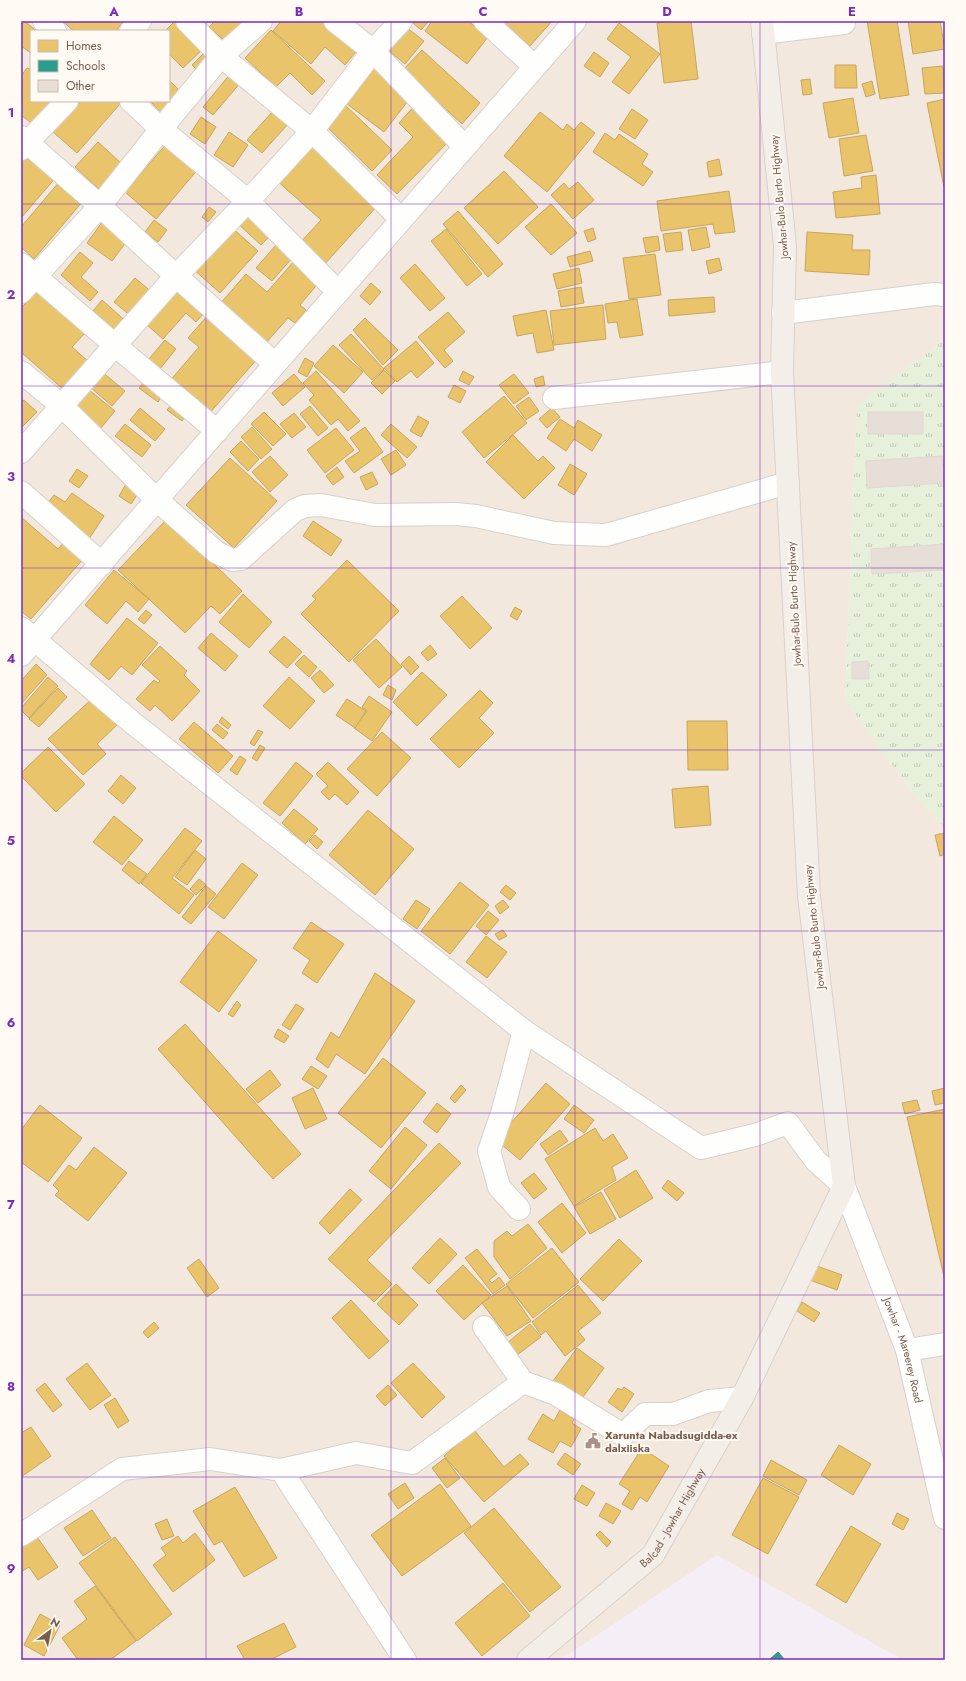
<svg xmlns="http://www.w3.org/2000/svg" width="966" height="1681" font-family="Jost,sans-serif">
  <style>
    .residential { fill: #f2e8de; fill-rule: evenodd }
    .education { fill: #f6eef6 }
    .grass { fill: url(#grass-tufts) }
    .homes { fill: #e9c46a; stroke: #c8a561 }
    .schools { fill: #2a9d8f; stroke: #428a7b }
    .building { fill: #e6ded7; stroke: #e2d8d2 }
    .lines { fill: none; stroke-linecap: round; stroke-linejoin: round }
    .minor-casing { stroke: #d7d1cb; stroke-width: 24 }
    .major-casing { stroke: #dad1cc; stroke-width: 24 }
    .minor { stroke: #fefefd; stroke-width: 22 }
    .major { stroke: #f3eee8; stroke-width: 22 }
    .grid { fill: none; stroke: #7b2cbf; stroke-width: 1; stroke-opacity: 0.55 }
    .labels { text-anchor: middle; stroke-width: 4; stroke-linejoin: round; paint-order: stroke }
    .street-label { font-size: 11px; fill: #7a5c4d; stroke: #fffaf3 }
    .poi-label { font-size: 11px; font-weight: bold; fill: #7a5c4d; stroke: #fffaf3; text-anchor: start }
    .neatline { fill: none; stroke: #7b2cbf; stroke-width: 1.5 }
    .grid-label { font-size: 13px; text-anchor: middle; font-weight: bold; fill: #7b2cbf }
  </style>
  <defs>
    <pattern id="grass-tufts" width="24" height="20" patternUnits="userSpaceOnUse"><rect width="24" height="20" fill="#e7f0db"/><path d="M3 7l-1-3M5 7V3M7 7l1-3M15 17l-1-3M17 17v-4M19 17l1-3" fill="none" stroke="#c0c6b4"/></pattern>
  </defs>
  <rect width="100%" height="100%" fill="#f9f5f0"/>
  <!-- residential -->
  <path class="residential" d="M 21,21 L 945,21 L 945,339 L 857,406 L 845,700 L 913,794 L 945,828 L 945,1660 L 21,1660 ZM 31,31 L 169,31 L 169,101 L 31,101 Z"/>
  <!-- education -->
  <polygon class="education" points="717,1555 903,1660 560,1660"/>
  <!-- grass -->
  <polygon class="grass" points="945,339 945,828 913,794 845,700 857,405"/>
  <!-- homes -->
  <g class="homes">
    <polygon points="21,21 24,21 37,31 31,31 31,53 21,46"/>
    <polygon points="62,21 124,21 116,31 74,31"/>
    <polygon points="175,21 203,49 183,68 169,54 169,31 165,31"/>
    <polygon points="215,21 240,21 244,24 227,43 209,27"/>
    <polygon points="281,21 328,21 359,48 345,65 325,47 311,64 273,31"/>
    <polygon points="413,21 429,21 421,30 412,22"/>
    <polygon points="432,21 468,21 488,37 467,64 425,31"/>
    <polygon points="501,21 552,21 530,46"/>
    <polygon points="670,21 691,21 698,79 664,83 657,23"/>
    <polygon points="867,21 897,21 909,95 880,99"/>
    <polygon points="908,21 940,21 945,49 913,54"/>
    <polygon points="619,23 660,54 629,94 612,82 631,57 607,39"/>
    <polygon points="406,27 424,41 405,64 388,50"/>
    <polygon points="271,30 325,81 312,95 290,73 276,87 245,58"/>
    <polygon points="422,50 480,103 462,124 403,70"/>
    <polygon points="205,52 214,60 200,73 192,65"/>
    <polygon points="594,52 609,63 600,77 584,66"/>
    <polygon points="370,65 398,87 395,91 401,95 411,97 384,132 342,100"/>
    <polygon points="835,65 856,65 857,88 835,88"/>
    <polygon points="943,66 945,93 925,94 922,68"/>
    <polygon points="27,68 31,70 31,101 51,101 34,125 21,115 21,76"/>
    <polygon points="231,73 241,82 213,115 203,107"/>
    <polygon points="810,79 812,94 803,95 801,80"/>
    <polygon points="169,80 183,94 162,114 150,101 169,101"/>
    <polygon points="872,81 875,94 866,97 862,84"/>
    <polygon points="853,98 859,133 829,138 823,103"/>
    <polygon points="945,99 945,187 944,187 927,103"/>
    <polygon points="81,101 117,101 120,104 77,153 53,132"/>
    <polygon points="342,102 392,150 372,171 322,122"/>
    <polygon points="417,103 453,137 397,194 377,175 413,137 399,123"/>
    <polygon points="632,109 648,120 635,139 619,129"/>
    <polygon points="273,111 288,124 262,153 247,140"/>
    <polygon points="540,112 563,130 567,124 574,130 581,122 595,133 547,192 504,156"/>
    <polygon points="201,117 216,127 205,144 190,134"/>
    <polygon points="229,132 248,145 233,167 214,155"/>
    <polygon points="605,133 615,140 619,134 648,154 642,164 653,172 643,186 593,152"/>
    <polygon points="866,135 873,171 844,176 839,139"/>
    <polygon points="98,142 122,164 99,189 75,167"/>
    <polygon points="168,142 199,168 156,219 125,192"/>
    <polygon points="307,142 378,205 323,266 299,244 321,220 275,179"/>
    <polygon points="29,152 57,176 21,218 21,162"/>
    <polygon points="719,159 722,175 709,177 707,162"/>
    <polygon points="504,171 538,207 498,244 464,208"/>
    <polygon points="876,175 880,214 836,218 833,192 862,188 861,177"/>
    <polygon points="60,181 83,201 34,259 21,247 21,227"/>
    <polygon points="578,182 594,200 573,219 551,195 564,183 569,189"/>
    <polygon points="729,191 735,232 715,234 713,224 661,231 657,201"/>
    <polygon points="551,204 577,233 551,255 525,227"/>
    <polygon points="209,207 216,212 208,222 202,217"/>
    <polygon points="458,211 503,264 488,277 443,224"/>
    <polygon points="244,212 270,236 261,245 235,221"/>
    <polygon points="105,218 130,237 112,261 87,243"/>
    <polygon points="154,220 167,230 158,242 145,232"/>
    <polygon points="230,226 258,251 220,293 192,268"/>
    <polygon points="706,227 710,247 692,251 688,230"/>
    <polygon points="593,228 596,239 588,242 584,231"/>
    <polygon points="446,229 482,274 467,286 431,241"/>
    <polygon points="681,232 683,250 666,252 663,234"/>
    <polygon points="807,232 853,235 852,250 870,250 869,275 805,271"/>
    <polygon points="658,236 660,250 646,253 643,238"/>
    <polygon points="276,245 292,258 272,281 256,268"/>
    <polygon points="590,251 593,261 570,267 567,257"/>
    <polygon points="80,252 93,263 81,277 98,292 90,301 61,275"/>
    <polygon points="655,254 661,295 629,299 623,258"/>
    <polygon points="719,258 722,270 709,274 706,261"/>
    <polygon points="295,260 320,281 300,305 306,310 295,323 288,318 265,344 219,305 246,274 267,292"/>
    <polygon points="415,264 445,298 430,311 400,278"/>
    <polygon points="579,268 582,283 557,289 553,274"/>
    <polygon points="135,278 154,294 133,318 114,302"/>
    <polygon points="371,283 381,292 370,305 360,296"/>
    <polygon points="581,287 584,303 561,307 558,291"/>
    <polygon points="179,289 205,312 196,322 186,313 163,339 147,325"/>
    <polygon points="37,291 85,333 72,347 89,362 64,390 21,352 21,308"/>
    <polygon points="714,297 715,312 669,316 668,300"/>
    <polygon points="637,299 643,335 620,338 617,322 608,323 605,304"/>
    <polygon points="102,300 129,324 120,334 93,311"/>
    <polygon points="603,305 606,339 554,345 550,311"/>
    <polygon points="546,310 554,350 537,353 533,333 517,336 513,316"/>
    <polygon points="448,312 465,332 444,350 453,361 445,368 418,337"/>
    <polygon points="208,315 258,358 207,416 168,383 199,347 188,338"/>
    <polygon points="365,318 398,350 383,365 353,330"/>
    <polygon points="351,334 384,369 372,380 339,345"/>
    <polygon points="165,340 176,349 159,370 148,360"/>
    <polygon points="416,341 434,363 417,378 411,371 397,382 384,368"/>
    <polygon points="333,345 363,372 344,393 314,366"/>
    <polygon points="305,358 314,363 307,377 298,372"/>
    <polygon points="384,370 395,381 382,394 371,383"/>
    <polygon points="101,371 125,391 112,406 89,386"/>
    <polygon points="316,371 360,421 348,431 338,419 331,425 309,400 314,395 303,383"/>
    <polygon points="463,371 474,377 469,385 459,380"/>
    <polygon points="294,374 305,387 283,406 272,393"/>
    <polygon points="514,374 529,393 514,404 499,385"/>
    <polygon points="543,376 545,385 536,387 534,379"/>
    <polygon points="145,381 163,394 158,402 139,388"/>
    <polygon points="454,385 466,391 460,403 448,397"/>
    <polygon points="88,389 115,411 100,429 73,406"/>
    <polygon points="504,396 527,423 484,458 462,432"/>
    <polygon points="529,397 539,411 526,420 516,406"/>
    <polygon points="24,400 37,412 21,428 21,402"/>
    <polygon points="171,405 186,415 182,421 167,410"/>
    <polygon points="310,406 328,428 318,436 300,414"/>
    <polygon points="140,408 165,429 155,441 130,420"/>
    <polygon points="552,408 560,417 547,428 539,419"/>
    <polygon points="264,412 286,434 273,446 251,424"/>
    <polygon points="294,413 306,427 292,438 280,424"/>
    <polygon points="418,416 429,422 421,437 410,431"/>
    <polygon points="560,419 574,428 578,420 602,435 592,451 574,439 566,451 547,438"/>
    <polygon points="125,424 151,445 142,457 115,436"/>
    <polygon points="391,424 417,447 407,458 381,435"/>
    <polygon points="252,427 272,449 261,459 241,437"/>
    <polygon points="365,427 383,452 354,473 345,461 360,451 350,438"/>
    <polygon points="336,428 354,450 325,473 307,450"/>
    <polygon points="513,435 538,461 543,456 555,468 524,499 486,462"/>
    <polygon points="241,441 259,459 248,471 230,452"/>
    <polygon points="396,450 406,465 391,475 381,459"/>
    <polygon points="270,456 288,475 270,492 252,472"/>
    <polygon points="230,458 277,501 234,548 186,505"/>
    <polygon points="570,464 587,474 574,495 558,485"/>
    <polygon points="337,467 344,477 333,485 326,476"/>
    <polygon points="77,469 88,476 79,488 69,481"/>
    <polygon points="372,472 378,484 366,490 360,477"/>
    <polygon points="126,484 139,492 131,504 119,496"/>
    <polygon points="72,493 104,516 87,542 44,508 54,495 65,502"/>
    <polygon points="21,517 58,549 65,541 84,558 31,619 21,611"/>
    <polygon points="167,519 242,591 220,614 211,606 185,633 118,570"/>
    <polygon points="313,521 342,540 331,556 303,536"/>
    <polygon points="347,560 399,611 349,662 301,614 316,599 312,596"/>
    <polygon points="114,570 149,599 138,612 126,601 107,624 85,605"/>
    <polygon points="243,594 272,622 249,648 219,622"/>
    <polygon points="462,596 492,628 470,649 440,616"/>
    <polygon points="515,607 522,611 517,620 510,616"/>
    <polygon points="146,610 152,615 144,624 138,619"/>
    <polygon points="127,618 158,643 132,675 121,666 109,680 90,664"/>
    <polygon points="211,633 238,656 225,671 198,648"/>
    <polygon points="284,636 302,652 287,668 269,652"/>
    <polygon points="376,639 402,667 379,688 353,660"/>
    <polygon points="430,645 437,654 428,661 421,653"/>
    <polygon points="160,646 187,671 184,675 200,691 172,721 155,705 150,711 136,699 154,680 158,683 160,681 142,665"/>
    <polygon points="304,655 317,667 309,677 295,664"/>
    <polygon points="409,656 419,667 411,675 401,664"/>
    <polygon points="36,664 47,675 21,704 21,681"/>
    <polygon points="320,670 334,685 324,693 311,678"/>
    <polygon points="422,672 447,695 417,726 393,702"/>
    <polygon points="48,677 58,686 29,718 21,710 21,708"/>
    <polygon points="289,677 315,701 290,729 263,706"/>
    <polygon points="388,685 396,690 392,700 383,695"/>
    <polygon points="58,688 67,697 39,727 29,719"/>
    <polygon points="480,690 493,703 479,718 494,733 459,768 430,739"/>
    <polygon points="369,696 392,712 372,741 354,728 367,711 362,707"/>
    <polygon points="92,699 117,725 97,744 106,754 83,775 48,739"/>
    <polygon points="347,699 366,711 355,728 336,715"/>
    <polygon points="222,717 231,725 228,729 219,722"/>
    <polygon points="687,721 727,721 728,770 688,770"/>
    <polygon points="194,722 233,756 218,773 179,739"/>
    <polygon points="217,724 228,733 223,739 212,730"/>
    <polygon points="258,730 263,732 254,746 250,743"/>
    <polygon points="382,732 411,758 377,796 347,769"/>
    <polygon points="260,745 265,748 257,761 252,758"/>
    <polygon points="48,747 85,784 56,812 21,776 21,773"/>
    <polygon points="240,756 246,760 237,775 230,770"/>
    <polygon points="296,762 313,776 280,816 263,803"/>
    <polygon points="328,762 359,792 347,805 335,794 329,800 321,792 328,786 316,774"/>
    <polygon points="121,775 136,788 123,804 108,791"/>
    <polygon points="708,786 711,825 675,828 672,789"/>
    <polygon points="294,809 318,829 305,844 282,823"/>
    <polygon points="368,810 414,849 375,895 329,855"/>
    <polygon points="114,816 143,840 122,865 93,842"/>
    <polygon points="185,828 202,841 172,878 194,895 179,914 141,883"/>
    <polygon points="945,833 945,854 940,856 935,835"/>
    <polygon points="315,835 323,842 317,849 309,841"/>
    <polygon points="195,850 206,859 187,885 175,877"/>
    <polygon points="129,861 147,874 139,884 122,870"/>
    <polygon points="242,863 258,875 224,919 208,907"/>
    <polygon points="199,879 206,885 196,895 190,889"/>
    <polygon points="460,882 489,905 450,954 421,931"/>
    <polygon points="506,885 516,893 510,900 500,892"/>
    <polygon points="206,886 216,894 191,924 182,917"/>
    <polygon points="416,900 430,909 417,929 403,919"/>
    <polygon points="503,900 509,907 500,914 495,906"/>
    <polygon points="488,911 499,920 486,935 476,926"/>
    <polygon points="311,922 344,944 317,983 302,973 310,960 293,948"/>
    <polygon points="503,930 507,936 499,940 495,934"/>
    <polygon points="218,931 257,960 219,1012 180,982"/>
    <polygon points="486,936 507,952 487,978 466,962"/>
    <polygon points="375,973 415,1001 365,1074 336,1054 328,1068 316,1059 331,1032 339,1038"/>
    <polygon points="237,1001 241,1005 233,1017 228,1014"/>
    <polygon points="296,1004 304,1009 290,1030 282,1025"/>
    <polygon points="185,1024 301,1154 273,1179 158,1049"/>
    <polygon points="278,1029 289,1036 284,1043 274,1037"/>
    <polygon points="383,1058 426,1093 381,1148 338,1113"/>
    <polygon points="311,1066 327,1076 318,1089 302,1079"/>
    <polygon points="270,1070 281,1085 258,1103 246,1089"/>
    <polygon points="546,1083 570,1104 520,1160 496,1140"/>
    <polygon points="461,1085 466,1090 455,1103 450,1098"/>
    <polygon points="313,1088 327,1119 305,1129 292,1098"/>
    <polygon points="945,1088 945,1103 935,1105 932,1091"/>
    <polygon points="917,1100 920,1110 905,1114 902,1103"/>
    <polygon points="437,1103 451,1114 437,1133 423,1122"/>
    <polygon points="40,1105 82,1138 48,1182 21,1162 21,1130"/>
    <polygon points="574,1105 594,1120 584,1133 564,1119"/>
    <polygon points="945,1109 945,1281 907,1117"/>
    <polygon points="405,1127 427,1145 391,1189 369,1171"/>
    <polygon points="595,1128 603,1141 613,1134 628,1158 612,1167 616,1180 574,1206 545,1159"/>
    <polygon points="560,1130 568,1141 548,1155 540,1144"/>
    <polygon points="439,1143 461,1163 367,1260 392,1284 374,1302 328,1259"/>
    <polygon points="94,1147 127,1173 88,1221 55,1195 59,1191 53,1185 69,1165 76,1170"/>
    <polygon points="636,1170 653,1198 620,1218 604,1190"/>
    <polygon points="534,1173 547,1189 534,1199 521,1183"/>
    <polygon points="668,1180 684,1193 677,1201 662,1188"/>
    <polygon points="350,1189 362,1200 330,1234 319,1223"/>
    <polygon points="601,1192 616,1219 590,1234 574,1207"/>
    <polygon points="562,1203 586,1233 562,1253 538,1222"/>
    <polygon points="528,1224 547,1248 510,1279 494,1257 494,1241 507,1231 512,1236"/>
    <polygon points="440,1238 457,1254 429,1284 412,1268"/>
    <polygon points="619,1239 642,1261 603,1301 580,1279"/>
    <polygon points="552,1248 579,1282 533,1318 506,1284"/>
    <polygon points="477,1249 497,1274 489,1280 492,1283 499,1277 505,1285 493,1294 465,1258"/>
    <polygon points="199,1259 219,1288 207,1297 187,1268"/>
    <polygon points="463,1265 491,1295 464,1320 436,1291"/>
    <polygon points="817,1266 842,1275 837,1290 807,1279"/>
    <polygon points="396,1284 418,1305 399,1325 377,1304"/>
    <polygon points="578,1285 601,1313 578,1331 585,1340 565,1356 546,1331 541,1335 532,1322"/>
    <polygon points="507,1286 531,1321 507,1336 482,1303"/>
    <polygon points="351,1300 389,1341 369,1359 332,1318"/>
    <polygon points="802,1302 820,1313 814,1322 797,1311"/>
    <polygon points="154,1322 159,1328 148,1338 143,1332"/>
    <polygon points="530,1324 541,1337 517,1355 507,1343"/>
    <polygon points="577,1348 604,1368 580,1401 553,1381"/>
    <polygon points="87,1363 111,1395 90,1410 66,1379"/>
    <polygon points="413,1363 445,1397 422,1418 391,1383"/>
    <polygon points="45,1383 62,1405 53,1412 36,1390"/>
    <polygon points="388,1385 397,1395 385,1406 376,1396"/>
    <polygon points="624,1387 634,1394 622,1412 608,1402 618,1388 622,1390"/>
    <polygon points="115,1398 129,1421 118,1428 104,1405"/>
    <polygon points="560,1410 574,1419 572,1423 581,1429 571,1447 560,1441 553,1453 528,1439 543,1414 554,1421"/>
    <polygon points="31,1427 51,1456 21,1477 21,1433"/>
    <polygon points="474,1430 504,1467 520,1454 529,1464 484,1502 444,1456"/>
    <polygon points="839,1445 871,1464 853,1495 821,1475"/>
    <polygon points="642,1448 669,1466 647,1502 640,1497 632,1510 622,1504 630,1491 619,1484"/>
    <polygon points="565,1453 581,1464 573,1475 557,1464"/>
    <polygon points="445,1458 460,1478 447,1488 432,1468"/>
    <polygon points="771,1460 807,1480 799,1495 763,1476"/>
    <polygon points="763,1478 799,1497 768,1554 732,1535"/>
    <polygon points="405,1483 414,1498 398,1509 388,1494"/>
    <polygon points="440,1484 471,1526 402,1576 371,1535"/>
    <polygon points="582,1485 595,1493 587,1506 574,1499"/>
    <polygon points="235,1487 277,1558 244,1577 222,1541 214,1545 193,1511"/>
    <polygon points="606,1503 621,1511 613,1524 599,1516"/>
    <polygon points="494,1508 561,1587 530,1612 464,1533"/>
    <polygon points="92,1510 111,1538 83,1556 64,1528"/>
    <polygon points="897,1513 909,1519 903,1530 892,1524"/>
    <polygon points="167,1519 174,1536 162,1540 155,1524"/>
    <polygon points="851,1526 881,1544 846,1603 816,1585"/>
    <polygon points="600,1531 611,1542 607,1547 596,1535"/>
    <polygon points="195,1533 215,1560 173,1592 153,1565 166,1555 161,1548 178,1536 183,1543"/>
    <polygon points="37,1537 58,1567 38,1580 29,1567 21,1572 21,1548"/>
    <polygon points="115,1537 172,1614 137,1641 79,1563"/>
    <polygon points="503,1583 530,1616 482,1656 455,1623"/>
    <polygon points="95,1586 136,1641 110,1660 78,1660 62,1638 87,1619 74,1601"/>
    <polygon points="40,1614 60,1625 44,1656 24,1645"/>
    <polygon points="284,1623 296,1647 270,1660 245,1660 237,1646"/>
  </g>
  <!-- schools -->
  <polygon class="schools" points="778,1652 785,1660 769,1660"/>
  <!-- building -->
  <g class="building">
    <rect x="868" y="412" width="55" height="22"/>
    <polygon points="942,456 944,483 867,488 866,461"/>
    <polygon points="945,544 945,570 872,574 871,549"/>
    <polygon points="868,661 869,679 852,679 852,662"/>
  </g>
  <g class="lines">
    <defs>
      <g id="minor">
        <polyline points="44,21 55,31"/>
        <polyline points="187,21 221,56 312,131 401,219"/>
        <polyline points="335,21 373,51 464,146"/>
        <polyline points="485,21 534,66"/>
        <polyline points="131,31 140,21"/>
        <polyline points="763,33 844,23"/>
        <polyline points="131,101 161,129 248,201 338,292"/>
        <polyline points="21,137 100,206 176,276 275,364"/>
        <polyline points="21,149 67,101"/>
        <polyline points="21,264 116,346 217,431"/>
        <polyline points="21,292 100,206 161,129 221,56 261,21"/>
        <polyline points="783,313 934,294 945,295"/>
        <polyline points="21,372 62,406 157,500 216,552 232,560 241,559 295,510 305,506 321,505 375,515 456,514 476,516 554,533 606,535 788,483"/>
        <polyline points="554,398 782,372"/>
        <polyline points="21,452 176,276 248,201 312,131 373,51 401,21"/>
        <polyline points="21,492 102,564"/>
        <path id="s1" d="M 21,628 L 134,724 L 524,1031 L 701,1148 L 755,1135 L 788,1123 L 816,1161 L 844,1186 L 907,1350 L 945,1518"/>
        <polyline points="21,655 575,21"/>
        <polyline points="519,1209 499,1187 489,1151 503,1110 524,1031"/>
        <polyline points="484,1327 523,1382"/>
        <polyline points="907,1350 945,1344"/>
        <polyline points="281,1470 356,1453 412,1463 523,1382 556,1394 623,1435 645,1414 673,1414 709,1401 742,1398"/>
        <polyline points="21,1535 122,1469 210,1459 281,1470 405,1660"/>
      </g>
      <g id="major">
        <path id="s2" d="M 528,1660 L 653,1555 L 742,1398 L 844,1186 L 809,896 L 782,372 L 785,246 L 762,21"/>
      </g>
    </defs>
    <!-- minor casing -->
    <use href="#minor" class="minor-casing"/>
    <!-- major casing -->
    <use href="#major" class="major-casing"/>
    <!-- minor -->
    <use href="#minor" class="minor"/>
    <!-- major -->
    <use href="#major" class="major"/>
  </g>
  <!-- grid -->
  <path class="grid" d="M 206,21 L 206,1660M 391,21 L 391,1660M 575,21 L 575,1660M 760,21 L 760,1660M 21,204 L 945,204M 21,386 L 945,386M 21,568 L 945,568M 21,750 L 945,750M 21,931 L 945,931M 21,1113 L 945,1113M 21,1295 L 945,1295M 21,1477 L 945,1477"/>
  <!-- icons -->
  <defs>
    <symbol id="civic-bare" viewBox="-9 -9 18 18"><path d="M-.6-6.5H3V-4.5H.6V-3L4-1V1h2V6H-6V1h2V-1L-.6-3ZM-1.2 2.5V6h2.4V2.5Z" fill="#a69286" stroke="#fffaf3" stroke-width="2.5" paint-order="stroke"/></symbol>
  </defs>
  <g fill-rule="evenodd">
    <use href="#civic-bare" x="582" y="1430" width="22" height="22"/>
  </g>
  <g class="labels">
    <!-- street labels -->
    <g class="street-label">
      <text transform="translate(779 197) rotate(-95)" y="4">Jowhar-Bulo Burto Highway</text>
      <text transform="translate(794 604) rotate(-93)" y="4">Jowhar-Bulo Burto Highway</text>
      <text transform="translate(814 927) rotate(-96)" y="4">Jowhar-Bulo Burto Highway</text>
      <text dy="4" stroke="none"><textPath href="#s1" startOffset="1207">Jowhar - Mareerey Road</textPath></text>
      <text dy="4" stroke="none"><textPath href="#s2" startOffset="205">Balcad - Jowhar Highway</textPath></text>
    </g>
    <!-- poi labels -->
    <g class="poi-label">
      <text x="605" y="1439">Xarunta Nabadsugidda-ex<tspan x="605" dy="13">dalxiiska</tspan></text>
    </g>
  </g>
  <!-- border -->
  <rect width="966" height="1681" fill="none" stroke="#fffaf3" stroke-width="44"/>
  <!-- legend -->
  <rect x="30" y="30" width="140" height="72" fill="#fffaf3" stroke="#cabbb1"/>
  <rect x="38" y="40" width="20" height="12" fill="#e9c46a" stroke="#cabbb1"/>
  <text x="66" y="50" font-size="12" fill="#7a5c4d">Homes</text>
  <rect x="38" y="60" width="20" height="12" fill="#2a9d8f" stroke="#cabbb1"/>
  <text x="66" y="70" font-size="12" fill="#7a5c4d">Schools</text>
  <rect x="38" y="80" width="20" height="12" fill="#e6ded7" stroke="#cabbb1"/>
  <text x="66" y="90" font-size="12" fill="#7a5c4d">Other</text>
  <!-- north arrow -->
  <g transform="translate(50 1631) rotate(32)" stroke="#fffaf3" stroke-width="3" paint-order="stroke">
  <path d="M0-3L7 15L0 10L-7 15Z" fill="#7a5c4d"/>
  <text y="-6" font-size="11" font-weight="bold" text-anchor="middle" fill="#7a5c4d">N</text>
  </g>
  <rect x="22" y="22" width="922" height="1637" class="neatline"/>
  <g class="grid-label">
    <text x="114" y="16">A</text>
    <text x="299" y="16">B</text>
    <text x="483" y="16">C</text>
    <text x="667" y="16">D</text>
    <text x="852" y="16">E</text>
    <text x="11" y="117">1</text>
    <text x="11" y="299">2</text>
    <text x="11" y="481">3</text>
    <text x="11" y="663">4</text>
    <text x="11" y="845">5</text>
    <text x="11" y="1027">6</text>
    <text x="11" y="1209">7</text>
    <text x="11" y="1391">8</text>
    <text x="11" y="1573">9</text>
  </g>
</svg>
